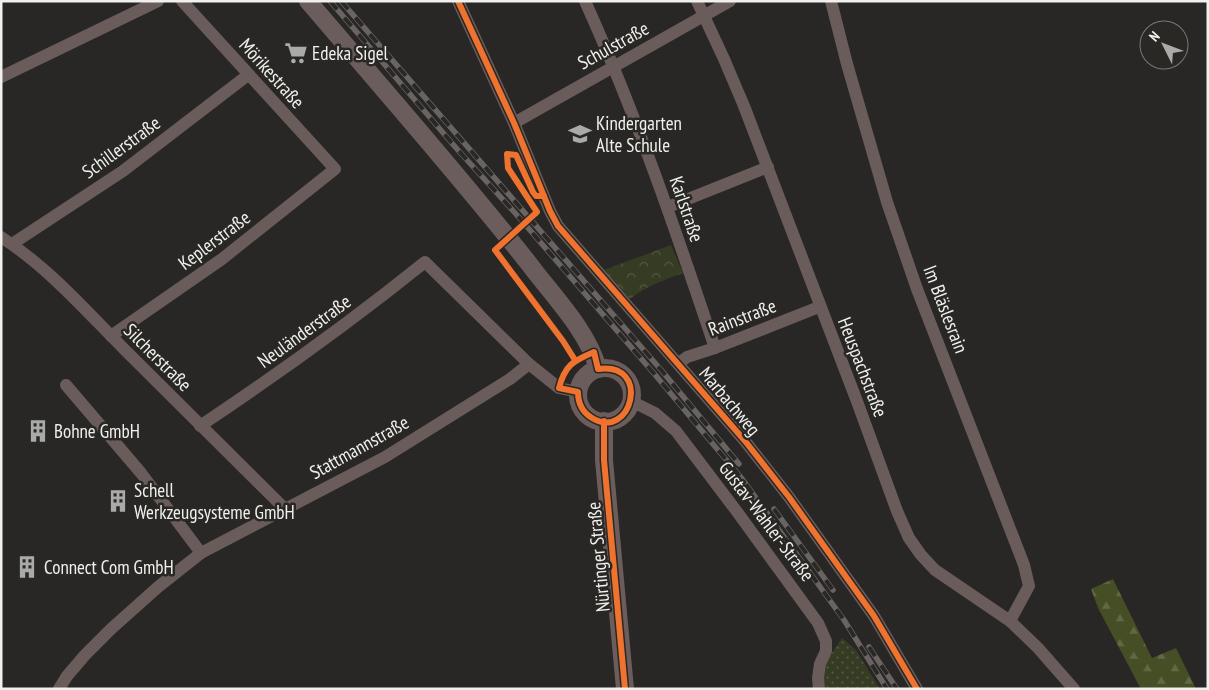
<svg xmlns="http://www.w3.org/2000/svg" width="1209" height="690" font-family="'PT Sans Narrow',sans-serif">
  <style>
    .grass { fill: url(#grass-dots) }
    .forest { fill: url(#forest-firs) }
    .park { fill: url(#park-crowns) }
    .lines { fill: none; stroke-linecap: round; stroke-linejoin: round }
    .minor { stroke: #695c5a; stroke-width: 12 }
    .secondary { stroke: #6b5d5c; stroke-width: 18 }
    .rail-casing { stroke: #696362; stroke-width: 5.5 }
    .rail { stroke: #292825; stroke-width: 4; stroke-dasharray: 11; stroke-linecap: butt }
    .cycleway-casing { stroke: #292825; stroke-width: 9 }
    .cycleway { stroke: #ef722f; stroke-width: 6 }
    .labels { text-anchor: middle; stroke-width: 5; stroke-linejoin: round; paint-order: stroke }
    .street-label { font-size: 19px; fill: #f0f0ee; stroke: #292825 }
    .poi-label { font-size: 19px; fill: #f0f0ee; stroke: #292825; text-anchor: start }
  </style>
  <defs>
    <pattern id="grass-dots" width="8" height="8" patternUnits="userSpaceOnUse" patternTransform="scale(1.25)"><rect width="8" height="8" fill="#363c23"/><path d="M2 2h.1M6 6h.1" fill="none" stroke="#535843" stroke-width="1.8" stroke-linecap="round"/></pattern>
    <pattern id="forest-firs" width="22" height="20" patternUnits="userSpaceOnUse" patternTransform="scale(1.25)"><rect width="22" height="20" fill="#454e24"/><path d="M5 1l3.5 6h-7zM16 11l3.5 6h-7z" fill="#606844"/></pattern>
    <pattern id="park-crowns" width="20" height="18" patternUnits="userSpaceOnUse" patternTransform="scale(1.25)"><rect width="20" height="18" fill="#363c23"/><path d="M2 6a3 3 0 1 1 6 0M12 15a3 3 0 1 1 6 0" fill="none" stroke="#535843"/></pattern>
  </defs>
  <rect width="100%" height="100%" fill="#282726"/>
  <!-- grass -->
  <path class="grass" d="M 842,638 L 856,650 L 880,689 L 825,689 C 821,666 830,656 842,638 Z"/>
  <!-- forest -->
  <polygon class="forest" points="1113,579 1152,658 1176,648 1196,689 1141,689 1098,608 1091,589"/>
  <!-- park -->
  <path class="park" d="M 671,245 L 683,273 C 664,280 646,286 630,299 L 604,270 Z"/>
  <g class="lines">
    <!-- minor -->
    <g class="minor">
      <polyline points="458,1 514,123 550,211 558,226 745,441 789,497 874,616 917,689"/>
      <path d="M 585,1 C 636,114 676,231 715,348"/>
      <polyline points="697,1 724,59 744,106 858,404 897,511 909,538 921,555 935,570 1010,621 1038,648 1074,689"/>
      <polyline points="831,1 847,64 887,202 917,289 1024,565 1029,586 1010,621"/>
      <polyline points="1,77 158,1"/>
      <polyline points="514,123 730,1"/>
      <polyline points="668,207 768,167"/>
      <path d="M 1,237 C 49,268 85,310 125,350 C 178,403 231,456 284,508"/>
      <polyline points="12,244 123,171 248,75"/>
      <polyline points="111,336 222,259 335,169 182,1"/>
      <polyline points="679,363 687,357 715,348 819,307"/>
      <polyline points="66,385 141,473 201,553"/>
      <polyline points="631,401 655,413 676,431 735,509 818,623 826,641 826,651 820,664 818,678 819,689"/>
      <path d="M 200,426 C 278,374 353,320 425,262 L 529,364 L 559,388 L 578,392"/>
      <polyline points="59,689 67,676 85,655 111,629 158,587 201,553 385,457 510,379 529,364"/>
    </g>
    <!-- secondary -->
    <g class="secondary">
      <path d="M 308,1 C 383,89 459,175 530,265 C 553,296 588,331 598,369"/>
      <circle cx="605" cy="395" r="27"/>
      <polyline points="604,421 604,460 625,689"/>
    </g>
    <defs>
      <g id="rail">
        <polyline points="330,1 457,149 516,214 657,377 743,480 844,620 887,689"/>
        <polyline points="341,1 662,371 739,464"/>
        <polyline points="774,509 833,590"/>
        <polyline points="869,647 897,689"/>
      </g>
    </defs>
    <!-- rail casing -->
    <use href="#rail" class="rail-casing"/>
    <!-- rail -->
    <use href="#rail" class="rail"/>
    <defs>
      <g id="cycleway">
        <polyline points="458,1 514,123 550,211 558,226 745,441 789,497 874,616 917,689"/>
        <polyline points="544,196 536,196 533,192 516,155 507,154 508,168 537,212 495,250 563,341 575,360"/>
        <path d="M 594,352 L 598,369 C 652,361 632,442 592,418 C 582,412 578,403 578,392 L 559,388 C 565,365 573,361 594,352 Z"/>
        <polyline points="604,421 604,460 625,689"/>
      </g>
    </defs>
    <!-- cycleway casing -->
    <use href="#cycleway" class="cycleway-casing"/>
    <!-- cycleway -->
    <use href="#cycleway" class="cycleway"/>
  </g>
  <!-- icons -->
  <defs>
    <symbol id="supermarket-bare" viewBox="-9 -9 18 18"><path d="M-6-5.5h2.5l.6 2H6L4.5 2H-2.5L-4.4-4H-6ZM-1.5 3.2a1.3 1.3 0 1 0 .1 0ZM3 3.2a1.3 1.3 0 1 0 .1 0Z" fill="#aaaaa8" stroke="#292825" stroke-width="2.5" paint-order="stroke"/></symbol>
    <symbol id="school-bare" viewBox="-9 -9 18 18"><path d="M0-5L7-2L0 1L-7-2ZM-4 1L0 2.5L4 1V4Q0 6-4 4Z" fill="#aaaaa8" stroke="#292825" stroke-width="2.5" paint-order="stroke"/></symbol>
    <symbol id="building-bare" viewBox="-9 -9 18 18"><path d="M-4-6H4V6H1V3H-1V6H-4ZM-2.5-4.3h1.7v1.8h-1.7ZM.8-4.3h1.7v1.8H.8ZM-2.5-1h1.7V.8h-1.7ZM.8-1h1.7V.8H.8Z" fill="#aaaaa8" stroke="#292825" stroke-width="2.5" paint-order="stroke"/></symbol>
  </defs>
  <g fill-rule="evenodd">
    <use href="#supermarket-bare" x="280" y="37" width="32" height="32"/>
    <use href="#school-bare" x="564" y="118" width="32" height="32"/>
    <use href="#building-bare" x="22" y="415" width="32" height="32"/>
    <use href="#building-bare" x="102" y="485" width="32" height="32"/>
    <use href="#building-bare" x="11" y="551" width="32" height="32"/>
  </g>
  <g class="labels">
    <!-- street labels -->
    <g class="street-label">
      <text transform="translate(613 45) rotate(-29)" y="7">Schulstraße</text>
      <text transform="translate(272 73) rotate(48)" y="7">Mörikestraße</text>
      <text transform="translate(121 147) rotate(-36)" y="7">Schillerstraße</text>
      <text transform="translate(687 209) rotate(71)" y="7">Karlstraße</text>
      <text transform="translate(214 240) rotate(-37)" y="7">Keplerstraße</text>
      <text transform="translate(946 309) rotate(69)" y="7">Im Bläslesrain</text>
      <text transform="translate(742 317) rotate(-21)" y="7">Rainstraße</text>
      <text transform="translate(304 331) rotate(-36)" y="7">Neuländerstraße</text>
      <text transform="translate(158 357) rotate(45)" y="7">Silcherstraße</text>
      <text transform="translate(863 367) rotate(69)" y="7">Heuspachstraße</text>
      <text transform="translate(730 401) rotate(50)" y="7">Marbachweg</text>
      <text transform="translate(359 447) rotate(-29)" y="7">Stattmannstraße</text>
      <text transform="translate(767 521) rotate(53)" y="7">Gustav-Wahler-Straße</text>
      <text transform="translate(598 557) rotate(-95)" y="7">Nürtinger Straße</text>
    </g>
    <!-- poi labels -->
    <g class="poi-label">
      <text x="312" y="60">Edeka Sigel</text>
      <text x="596" y="130">Kindergarten<tspan x="596" dy="22">Alte Schule</tspan></text>
      <text x="54" y="438">Bohne GmbH</text>
      <text x="134" y="497">Schell<tspan x="134" dy="22">Werkzeugsysteme GmbH</tspan></text>
      <text x="44" y="574">Connect Com GmbH</text>
    </g>
  </g>
  <!-- border -->
  <rect width="1209" height="690" fill="none" stroke="#f0f0ee" stroke-width="5"/>
  <!-- north arrow -->
  <g transform="translate(1164 45) rotate(312)"><circle r="24" fill="#292825" stroke="#797875"/>
  <path d="M0-4L9 19L0 12L-9 19Z" fill="#aaaaa8"/>
  <text y="-8" font-size="14" font-weight="bold" text-anchor="middle" fill="#f0f0ee">N</text>
  </g>
</svg>
